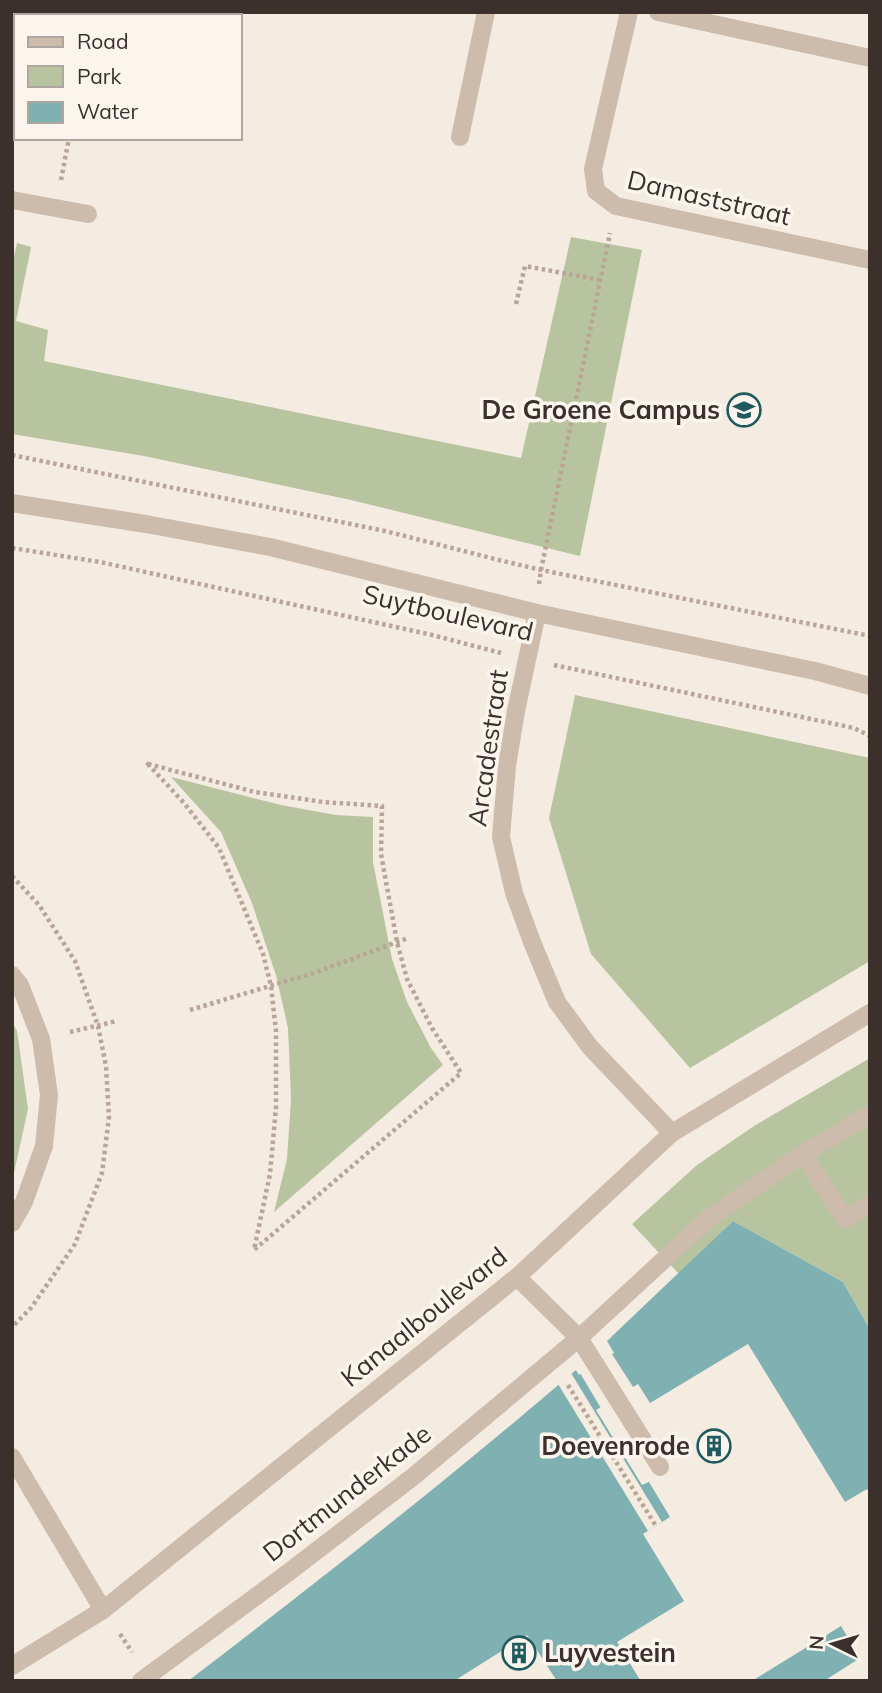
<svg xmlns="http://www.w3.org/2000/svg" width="882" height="1693" font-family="Mulish,sans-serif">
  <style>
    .green { fill: #b8c4a0 }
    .water { fill: #7fb0b2 }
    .pier { fill: #f4ebe1 }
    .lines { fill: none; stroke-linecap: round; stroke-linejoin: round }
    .path { stroke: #b9a596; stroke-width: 4.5; stroke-dasharray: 3.5 3.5; stroke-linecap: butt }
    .service { stroke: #cdbbac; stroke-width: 18 }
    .minor { stroke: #cdbbac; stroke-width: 18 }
    .tertiary { stroke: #cdbbac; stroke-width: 18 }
    .labels { text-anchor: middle; stroke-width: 7; stroke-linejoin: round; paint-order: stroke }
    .street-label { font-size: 26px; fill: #3b302b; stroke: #fbf5ee }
    .poi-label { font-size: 26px; font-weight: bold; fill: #3b302b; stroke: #fbf5ee; text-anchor: end }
  </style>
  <rect width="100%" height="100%" fill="#f4ebe1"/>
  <!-- green -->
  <g class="green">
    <polygon points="571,237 642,250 580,556 351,500 144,456 12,434 12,266 17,243 31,247 16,321 48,330 44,361 521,458"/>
    <polygon points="575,695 870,758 870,961 690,1068 591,954 549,818"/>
    <polygon points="171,777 281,805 336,815 373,817 373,862 392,959 407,1002 431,1048 443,1065 274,1212 287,1159 291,1099 288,1028 276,975 252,903 221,832"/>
    <polygon points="12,1022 17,1031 28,1109 12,1182"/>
    <polygon points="870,1058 870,1330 843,1282 733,1221 679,1274 632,1224 697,1165 754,1126"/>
  </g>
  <!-- water -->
  <g class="water">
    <path d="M 733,1221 L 843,1282 L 870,1330 L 870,1493 L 867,1489 L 845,1502 L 748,1344 L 650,1403 L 638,1384 L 596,1410 L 642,1485 L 649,1482 L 670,1517 L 643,1534 L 684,1601 L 617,1642 L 640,1680 L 557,1681 L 527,1635 L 454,1681 L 188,1681 C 320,1580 450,1478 576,1370 L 579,1375 L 614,1353 L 607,1341 Z"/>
    <polygon points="841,1626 860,1658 824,1681 752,1681"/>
  </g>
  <!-- pier -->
  <g class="pier">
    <polygon points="612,1354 635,1390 602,1410 580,1373"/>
    <polygon points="571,1373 662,1522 648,1531 558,1384"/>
  </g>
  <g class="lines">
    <!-- path -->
    <g class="path">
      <polyline points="95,16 95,12"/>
      <polyline points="61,180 69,138"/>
      <polyline points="516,304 525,266 600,280"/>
      <polyline points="12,455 385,531 499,560 541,570 870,636"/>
      <polyline points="12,548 100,562 432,635 501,653"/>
      <polyline points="539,584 541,570 610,233"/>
      <polyline points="554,665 854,728 870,736"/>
      <polygon points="148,764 255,792 323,802 382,806 381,854 397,942 407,979 432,1028 461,1073 254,1250 270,1174 276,1107 276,1031 271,986 263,954 219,848 184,803"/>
      <polyline points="12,876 39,905 75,961 98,1026 106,1066 109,1117 102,1173 75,1244 31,1308 12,1327"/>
      <polyline points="190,1010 317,972 408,938"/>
      <polyline points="70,1032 117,1021"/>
      <polyline points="568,1385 656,1526"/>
      <polyline points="120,1634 132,1652"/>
    </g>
    <!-- service -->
    <g class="service">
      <polyline points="658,12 870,58"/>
      <polyline points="12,200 88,214"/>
      <polyline points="803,1154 870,1114"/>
      <polyline points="579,1338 708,1219 803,1154 845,1219 870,1204"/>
    </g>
    <!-- minor -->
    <g class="minor">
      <polyline points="629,12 593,169 596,191 616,206 870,260"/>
      <polyline points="25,16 26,12"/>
      <polyline points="12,77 16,60"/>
      <polyline points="460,137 486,12"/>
      <polyline points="537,613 516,711 507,766 501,837 514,893 532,942 557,1002 590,1047 672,1133"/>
      <polyline points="12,975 20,985 41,1039 49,1095 44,1146 24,1202 12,1223"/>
      <polyline points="517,1277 579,1338 660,1467"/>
      <polyline points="12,1457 103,1610"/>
      <polyline points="12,1666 103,1610 517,1277 672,1133 870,1013"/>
      <polyline points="141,1681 285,1575 414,1476 579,1338"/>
    </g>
    <!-- tertiary -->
    <polyline class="tertiary" points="12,503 146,524 270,547 537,613 815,671 870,686"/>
  </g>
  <!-- icons -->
  <defs>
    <symbol id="school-ring" viewBox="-11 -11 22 22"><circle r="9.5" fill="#fbf5ee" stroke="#1f5a5e" stroke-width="1.5"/><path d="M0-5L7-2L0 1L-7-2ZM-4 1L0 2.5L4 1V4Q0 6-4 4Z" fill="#1f5a5e"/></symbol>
    <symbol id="building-ring" viewBox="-11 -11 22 22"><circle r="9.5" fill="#fbf5ee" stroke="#1f5a5e" stroke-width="1.5"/><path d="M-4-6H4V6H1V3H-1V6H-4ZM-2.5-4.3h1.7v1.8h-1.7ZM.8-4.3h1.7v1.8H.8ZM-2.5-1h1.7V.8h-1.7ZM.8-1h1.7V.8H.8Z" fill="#1f5a5e"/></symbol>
  </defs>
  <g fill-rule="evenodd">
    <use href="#school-ring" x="725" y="391" width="38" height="38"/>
    <use href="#building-ring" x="695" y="1427" width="38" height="38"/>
    <use href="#building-ring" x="500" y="1634" width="38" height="38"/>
  </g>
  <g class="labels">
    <!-- street labels -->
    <g class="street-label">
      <text transform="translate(709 198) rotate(13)" y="9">Damaststraat</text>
      <text transform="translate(448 613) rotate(13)" y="9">Suytboulevard</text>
      <text transform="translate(488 748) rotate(-82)" y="9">Arcadestraat</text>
      <text transform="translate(424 1317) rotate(-39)" y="9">Kanaalboulevard</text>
      <text transform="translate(347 1493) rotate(-38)" y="9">Dortmunderkade</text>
    </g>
    <!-- poi labels -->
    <g class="poi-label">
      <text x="720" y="419">De Groene Campus</text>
      <text x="690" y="1455">Doevenrode</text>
      <text x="544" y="1662" text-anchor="start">Luyvestein</text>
    </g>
  </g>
  <!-- border -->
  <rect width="882" height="1693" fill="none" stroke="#3b302b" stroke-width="28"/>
  <!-- legend -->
  <rect x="14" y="14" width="228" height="126" fill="#fbf5ee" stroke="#aea6a0" stroke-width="2"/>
  <rect x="28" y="37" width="35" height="10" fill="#cdbbac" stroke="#aea6a0" stroke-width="2"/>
  <text x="77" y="49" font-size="21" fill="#3b302b">Road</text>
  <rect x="28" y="66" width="35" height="21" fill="#b8c4a0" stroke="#aea6a0" stroke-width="2"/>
  <text x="77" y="84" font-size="21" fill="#3b302b">Park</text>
  <rect x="28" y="102" width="35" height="21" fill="#7fb0b2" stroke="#aea6a0" stroke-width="2"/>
  <text x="77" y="119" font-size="21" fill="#3b302b">Water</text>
  <!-- north arrow -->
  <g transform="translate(833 1644) rotate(275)" stroke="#fbf5ee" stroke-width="5" paint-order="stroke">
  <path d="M0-5L12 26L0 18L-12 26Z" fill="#3b302b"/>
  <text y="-10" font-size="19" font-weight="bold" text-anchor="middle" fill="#3b302b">N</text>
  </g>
</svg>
